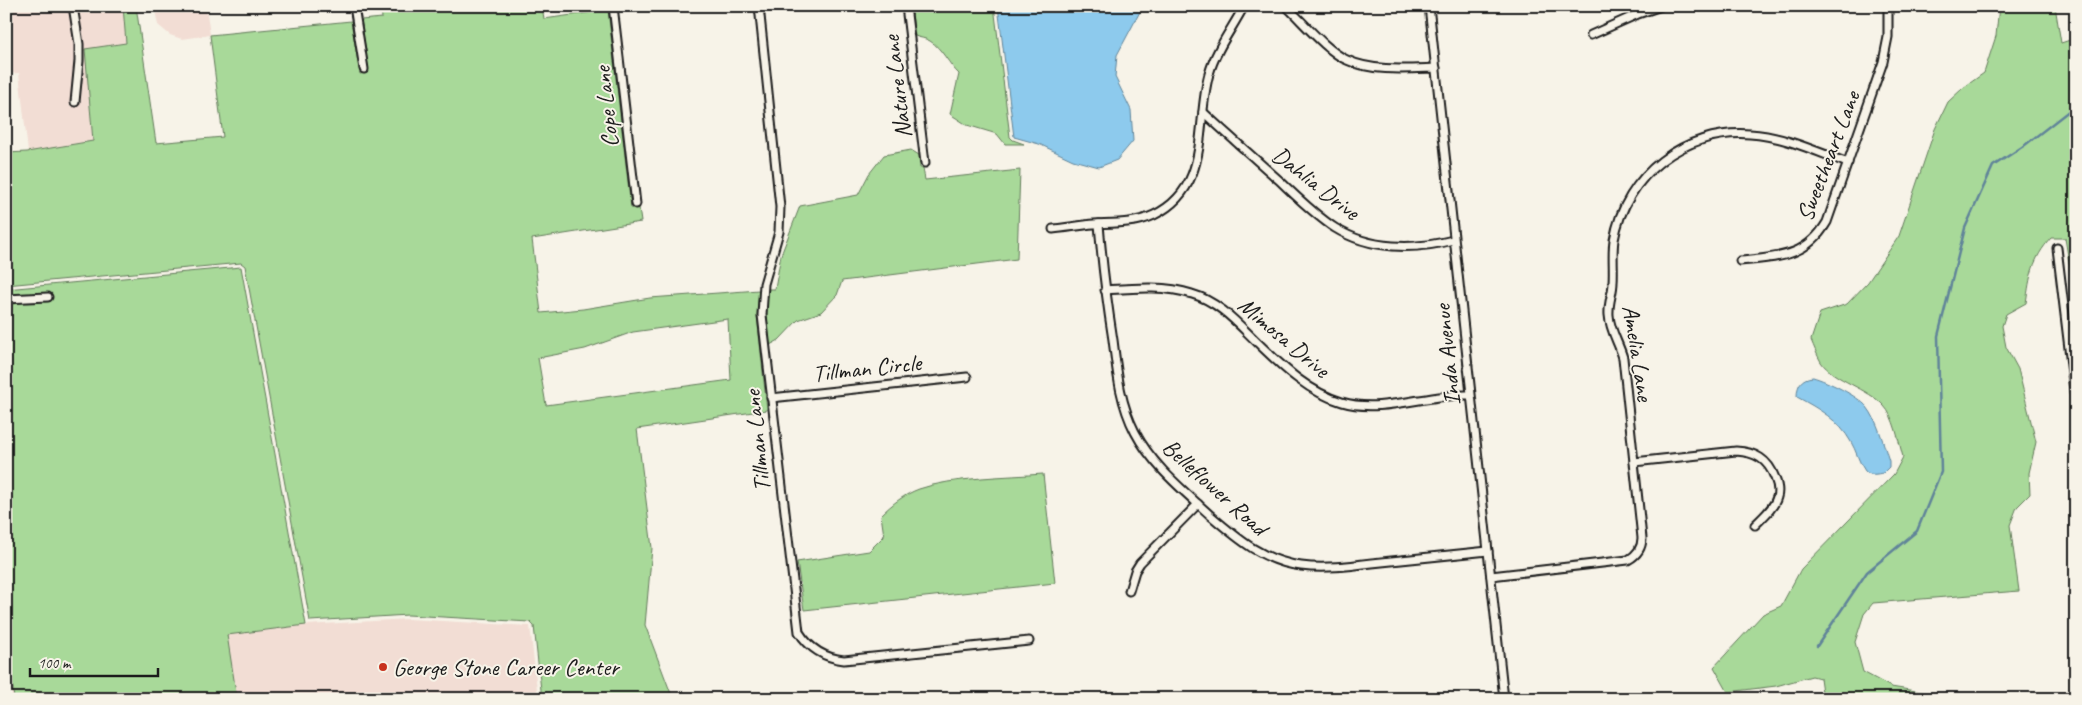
<svg xmlns="http://www.w3.org/2000/svg" width="2082" height="705" font-family="Caveat,sans-serif">
  <style>
    .built { fill: #f2ddd4 }
    .green { fill: #a8d999; stroke: #627a5a; fill-rule: evenodd }
    .water { fill: #8dcaed; stroke: #608499 }
    .lines { fill: none; stroke-linecap: round; stroke-linejoin: round }
    .stream { stroke: #608499; stroke-width: 2.5 }
    .street-casing { stroke: #1c1c1c; stroke-width: 11 }
    .street { stroke: #f7f3e8; stroke-width: 7 }
    .poi-dot { fill: #c8321e; stroke: #f7f3e8; stroke-width: 2 }
    .labels { text-anchor: middle; stroke-width: 4; stroke-linejoin: round; paint-order: stroke }
    .street-label { font-size: 24px; fill: #1c1c1c; stroke: #f7f3e8 }
    .poi-label { font-size: 24px; fill: #1c1c1c; stroke: #f7f3e8; text-anchor: start }
  </style>
  <rect width="100%" height="100%" fill="#f7f3e8"/>
  <filter id="ink" filterUnits="userSpaceOnUse"><feTurbulence type="fractalNoise" baseFrequency=".02" numOctaves="2"/><feDisplacementMap in="SourceGraphic" scale="10" xChannelSelector="R" yChannelSelector="G"/><feConvolveMatrix kernelMatrix="1 2 1 2 8 2 1 2 1" color-interpolation-filters="sRGB"/></filter>
  <g filter="url(#ink)">
    <!-- built -->
    <g class="built">
      <polygon points="6,6 68,6 74,45 74,61 70,106 79,106 84,61 84,44 78,6 123,6 126,43 85,50 93,141 28,152 19,73 6,74"/>
      <polygon points="154,6 206,6 210,35 182,39 170,35 158,25"/>
      <polygon points="408,619 530,626 538,699 237,699 226,635 306,625"/>
      <polygon points="6,627 14,699 6,699"/>
    </g>
    <!-- green -->
    <g class="green">
      <path d="M 123,6 L 136,6 L 156,143 L 223,137 L 210,35 L 351,21 L 360,74 L 369,72 L 361,20 L 382,18 L 381,6 L 542,6 L 544,19 L 608,10 L 631,208 L 639,208 L 641,222 L 532,239 L 541,313 L 583,309 L 650,298 L 759,290 L 757,315 L 767,410 L 637,429 L 652,548 L 645,625 L 673,699 L 542,699 L 534,626 L 530,622 L 408,615 L 310,621 L 245,266 L 241,263 L 6,285 L 6,153 L 27,152 L 93,141 L 85,49 L 126,43 ZM 728,319 L 731,380 L 546,405 L 538,358 L 585,349 L 633,332 Z"/>
      <path d="M 911,6 L 994,6 L 1010,137 L 1013,140 L 1024,144 L 1005,144 L 997,134 L 967,125 L 950,114 L 959,74 C 949,65 942,48 930,41 C 926,38 919,38 915,36 Z"/>
      <path d="M 1999,6 L 2055,6 L 2061,43 L 2076,38 L 2076,305 L 2065,238 L 2051,238 C 2032,259 2030,276 2026,303 L 2006,314 L 2002,326 L 2006,347 L 2018,369 L 2036,442 L 2029,473 L 2030,494 L 2017,507 L 2010,525 L 2019,591 L 1873,603 L 1864,614 L 1855,642 L 1863,672 L 1891,687 L 1928,693 L 1933,699 L 1823,699 L 1820,678 L 1812,676 L 1776,686 L 1728,692 L 1714,667 L 1763,614 L 1781,606 L 1801,569 L 1894,474 L 1903,457 C 1899,443 1894,416 1884,406 C 1869,389 1833,380 1821,362 C 1817,355 1814,347 1811,340 L 1820,313 L 1847,304 L 1868,282 L 1899,236 L 1935,129 L 1948,102 L 1963,88 L 1984,73 L 1996,36 Z"/>
      <polygon points="911,150 919,155 920,168 923,168 925,180 1020,170 1017,259 842,281 837,295 821,312 798,320 779,340 770,345 766,307 769,289 775,289 781,255 800,206 858,195 869,174 884,155"/>
      <polygon points="241,267 306,625 227,635 237,699 14,699 6,627 6,289"/>
      <path d="M 1043,474 L 1055,583 L 804,610 L 797,562 L 869,551 L 884,536 L 881,515 C 892,504 905,494 919,489 C 953,477 1007,477 1043,474 Z"/>
    </g>
    <!-- water -->
    <g class="water">
      <polygon points="998,6 1143,6 1117,55 1115,77 1131,110 1133,141 1117,160 1099,167 1073,160 1039,144 1014,137"/>
      <path d="M 1813,377 C 1827,381 1858,396 1867,407 C 1877,419 1884,445 1889,461 L 1889,467 L 1883,473 C 1877,474 1870,476 1865,471 C 1859,463 1856,450 1851,442 C 1839,420 1819,409 1797,397 C 1797,385 1801,378 1813,377 Z"/>
    </g>
    <g class="lines">
      <!-- stream -->
      <polyline class="stream" points="1817,646 1867,572 1917,531 1941,472 1938,336 1965,228 1993,166 2025,145 2070,110 2076,98"/>
      <defs>
        <g id="street">
          <polyline points="73,6 79,44 79,61 75,102"/>
          <polyline points="354,6 364,69"/>
          <polyline points="613,6 636,204"/>
          <path d="M 759,6 L 780,207 L 779,232 L 764,284 L 762,315 L 799,632 C 809,648 825,658 844,660 L 1029,641"/>
          <polyline points="906,6 925,163"/>
          <path d="M 1286,6 C 1302,21 1328,52 1347,60 C 1373,72 1407,69 1436,68"/>
          <polyline points="1429,6 1504,699"/>
          <polyline points="1591,35 1638,14 1661,6"/>
          <path d="M 1203,112 C 1228,135 1254,158 1280,181 C 1297,197 1315,215 1335,228 C 1370,250 1415,250 1453,240"/>
          <path d="M 1099,224 C 1102,263 1107,302 1113,340 C 1117,372 1120,403 1135,432 C 1152,465 1183,490 1210,515 C 1238,539 1263,561 1301,566 C 1324,569 1349,566 1372,563 C 1411,559 1450,555 1488,551"/>
          <path d="M 1053,229 C 1066,228 1080,225 1094,224 C 1114,223 1135,224 1154,215 C 1212,187 1195,124 1209,74 C 1216,49 1232,29 1244,6"/>
          <polyline points="2057,248 2076,407"/>
          <path d="M 1740,261 C 1777,257 1806,258 1827,222 L 1883,62 L 1888,37 L 1888,6"/>
          <path d="M 1105,290 C 1134,288 1165,285 1192,294 C 1220,302 1239,325 1259,344 C 1283,367 1308,392 1342,402 C 1382,414 1429,393 1470,395"/>
          <polyline points="6,299 48,297"/>
          <polyline points="771,398 967,377"/>
          <path d="M 1634,462 L 1736,451 C 1755,452 1768,459 1775,478 C 1777,483 1779,491 1777,497 C 1774,508 1763,517 1755,525"/>
          <path d="M 1491,576 L 1628,560 C 1637,555 1642,548 1642,538 L 1623,358 C 1619,343 1610,331 1609,315 C 1608,303 1613,293 1613,282 C 1614,268 1612,254 1614,240 C 1625,175 1685,129 1750,134 C 1784,136 1817,152 1848,163"/>
          <polyline points="1129,591 1135,571 1140,563 1198,504"/>
        </g>
      </defs>
      <!-- street casing -->
      <use href="#street" class="street-casing"/>
      <!-- street -->
      <use href="#street" class="street"/>
    </g>
  </g>
  <!-- markers -->
  <circle class="poi-dot" cx="383" cy="667" r="5"/>
  <g class="labels">
    <!-- street labels -->
    <g class="street-label">
      <text transform="translate(897 87) rotate(-97)" y="8">Nature Lane</text>
      <text transform="translate(606 107) rotate(-96)" y="8">Cope Lane</text>
      <text transform="translate(1828 156) rotate(-69)" y="8">Sweetheart Lane</text>
      <text transform="translate(1316 183) rotate(38)" y="8">Dahlia Drive</text>
      <text transform="translate(1284 337) rotate(40)" y="8">Mimosa Drive</text>
      <text transform="translate(1638 353) rotate(81)" y="8">Amelia Lane</text>
      <text transform="translate(1447 355) rotate(-96)" y="8">Inda Avenue</text>
      <text transform="translate(867 368) rotate(-6)" y="8">Tillman Circle</text>
      <text transform="translate(757 441) rotate(-96)" y="8">Tillman Lane</text>
      <text transform="translate(1215 487) rotate(42)" y="8">Belleflower Road</text>
    </g>
    <!-- poi labels -->
    <g class="poi-label">
      <text x="393" y="675">George Stone Career Center</text>
    </g>
  </g>
  <!-- margin -->
  <rect width="2082" height="705" fill="none" stroke="#f7f3e8" stroke-width="25"/>
  <rect x="12" y="12" width="2057" height="680" fill="none" stroke="#1c1c1c" stroke-width="2" filter="url(#ink)"/>
  <!-- scale -->
  <path d="M30 668v8h128v-8" fill="none" stroke="#1c1c1c" stroke-width="2.5"/>
  <text x="38" y="668" font-size="15" fill="#1c1c1c" stroke="#f7f3e8" stroke-width="4" paint-order="stroke">100 m</text>
</svg>
